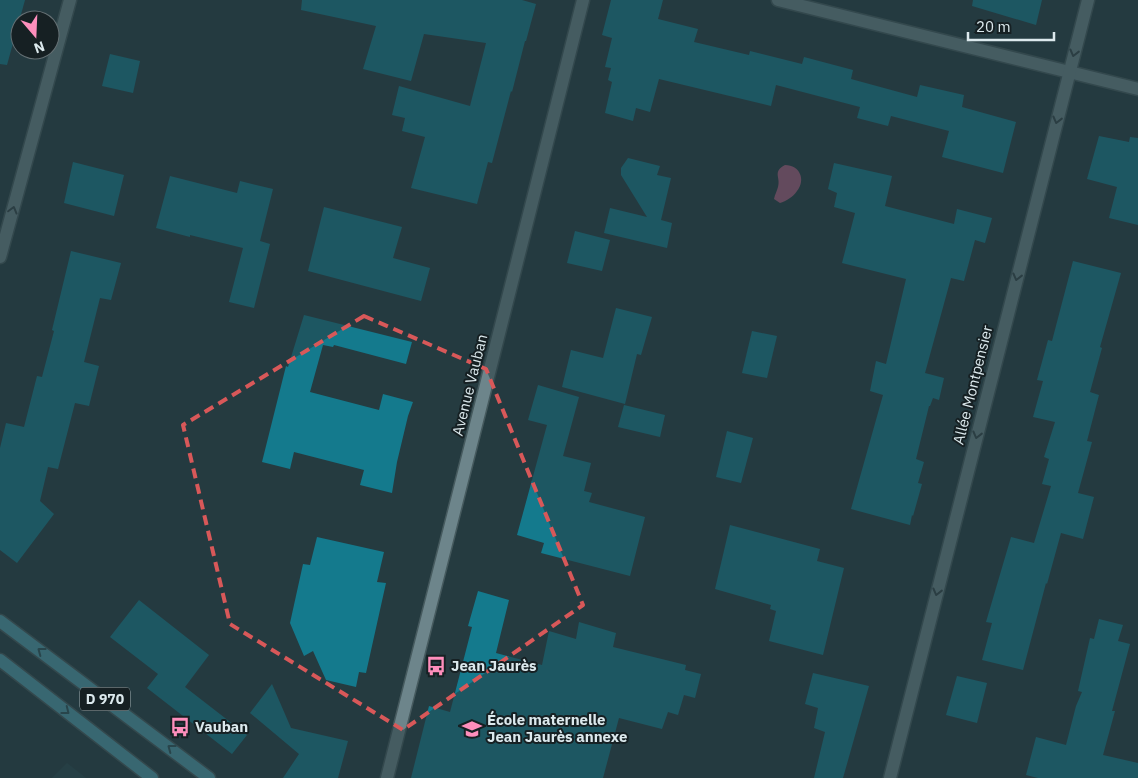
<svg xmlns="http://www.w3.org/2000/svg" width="1138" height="778" font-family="'IBM Plex Sans',sans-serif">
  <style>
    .built { fill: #28464d }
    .water { fill: #af5e80 }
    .building { fill: #147a8d }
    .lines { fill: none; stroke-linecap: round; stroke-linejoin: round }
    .street-casing { stroke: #465a5e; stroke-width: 15 }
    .primary-casing { stroke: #465a5e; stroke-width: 15 }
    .street { stroke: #6d858b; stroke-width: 12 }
    .primary { stroke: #519dad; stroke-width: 12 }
    .oneway { stroke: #344347 }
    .oneway2 { stroke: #2e525a }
    .marked { fill: none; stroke: #d85859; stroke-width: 4; stroke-dasharray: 10 6; stroke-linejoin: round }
    .labels { text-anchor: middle; stroke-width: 4; stroke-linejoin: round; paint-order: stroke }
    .shield { fill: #162023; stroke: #a1adb0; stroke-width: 1 }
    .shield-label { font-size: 14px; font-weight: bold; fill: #dce9ed }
    .street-label { font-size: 15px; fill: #dce9ed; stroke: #162023 }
    .poi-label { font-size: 15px; font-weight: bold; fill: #dce9ed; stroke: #162023; text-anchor: start }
  </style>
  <rect width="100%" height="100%" fill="#253b40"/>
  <!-- built -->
  <polygon class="built" points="67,763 86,778 52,778"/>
  <!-- water -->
  <path class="water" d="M 785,165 C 800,165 806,180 797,191 C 793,197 786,201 780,203 L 774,199 C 775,194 777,191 778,187 C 781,177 772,172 785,165 Z"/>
  <!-- building -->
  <g class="building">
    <polygon points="0,0 25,0 7,65 0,64"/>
    <polygon points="302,0 522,0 536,4 526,41 525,41 512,92 511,91 492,163 488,162 477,204 411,188 425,137 402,131 405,118 392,115 399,86 470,106 486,43 424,34 411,81 363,69 376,26 301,10"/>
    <polygon points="611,0 663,0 658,19 698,29 694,42 749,55 750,51 802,64 804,57 853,70 851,79 917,97 920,85 964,95 962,107 1016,122 1003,173 942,157 949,131 891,116 888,126 857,118 860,107 776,85 771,106 659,79 650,112 636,108 633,121 605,113 612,82 608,80 611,68 605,67 612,38 602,35"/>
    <polygon points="973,0 1042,0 1036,25 972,6"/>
    <polygon points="110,54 140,61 133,93 102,86"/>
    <polygon points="1099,136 1129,142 1130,137 1138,138 1138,225 1109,218 1117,187 1087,179"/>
    <polygon points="628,158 660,166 657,175 671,178 661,220 672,223 667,248 604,233 610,208 647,217 621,175 621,168"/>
    <polygon points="73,162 124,175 114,216 64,203"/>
    <polygon points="834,163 892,176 885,206 954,224 957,209 992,218 985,243 975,240 964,281 951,278 925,373 944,378 939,400 933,398 930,406 929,406 916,459 924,462 918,483 922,484 913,516 912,515 910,525 851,509 883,395 870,391 876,361 886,364 906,279 842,263 855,213 834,207 837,193 828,189"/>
    <polygon points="170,176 237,193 240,181 273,189 260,241 270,244 254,308 229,302 243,248 190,235 190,237 156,228"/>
    <polygon points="324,207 402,227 393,258 430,268 421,301 308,271"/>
    <polygon points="575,231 610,240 602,271 567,263"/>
    <polygon points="71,251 121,263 111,300 100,298 84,362 99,366 89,406 75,403 58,469 48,467 40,501 54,514 17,563 0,550 0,448 6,423 24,427 37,376 42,377 54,331 52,330"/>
    <polygon points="1073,261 1121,273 1100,347 1102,348 1090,392 1099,395 1087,441 1092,442 1078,493 1094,497 1083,539 1061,533 1047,584 1046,583 1023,670 982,660 992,623 986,622 1011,537 1034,543 1051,486 1042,484 1049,459 1044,457 1055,422 1033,417 1043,381 1037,380 1048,340 1052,341"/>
    <polygon points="616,308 652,317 641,355 637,354 625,404 562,387 571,350 603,358"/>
    <polygon points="304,315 412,342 406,364 334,345 333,347 323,345 310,392 379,410 383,394 413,402 408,416 397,462 392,493 360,485 364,470 294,452 290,469 262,462 286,366 288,367"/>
    <polygon points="752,331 777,336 767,378 742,373"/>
    <polygon points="538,385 579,397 563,456 591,463 584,491 592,493 589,502 645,517 630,576 541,553 544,543 517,535 547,425 528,420"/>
    <polygon points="624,405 665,415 660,437 618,427"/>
    <polygon points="727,431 753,438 741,483 716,477"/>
    <polygon points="730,525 820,549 817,561 844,568 823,655 769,641 776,611 770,609 771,605 715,589"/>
    <polygon points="317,537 384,552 377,582 386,583 366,673 359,672 356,687 326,680 313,651 304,656 290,623 303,564 310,565"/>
    <polygon points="478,591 509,600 496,653 542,665 549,631 576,639 579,622 616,633 613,647 686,665 685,670 701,674 695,698 684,695 678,715 668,712 662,729 619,718 603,778 411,778 429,706 450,712 472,627 468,626"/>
    <polygon points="139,600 209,655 185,687 247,735 232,754 147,688 158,674 110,637"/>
    <polygon points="1099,619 1123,625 1118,641 1130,644 1112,711 1115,711 1103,755 1138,763 1138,778 1038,778 1026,775 1036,737 1066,745 1076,706 1082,692 1078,691 1090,638 1094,639"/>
    <polygon points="813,673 869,686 843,778 814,778 825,732 814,728 818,708 805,704"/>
    <polygon points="957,676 987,683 977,723 946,715"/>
    <polygon points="272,684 291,728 348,741 338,778 283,778 299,754 250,713"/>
  </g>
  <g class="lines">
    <defs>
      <g id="street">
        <polyline points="778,0 1138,89"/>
        <polyline points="0,257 70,0"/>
        <polyline points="387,778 583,0"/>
        <polyline points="890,778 1088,0"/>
      </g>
      <g id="primary">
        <polyline points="0,621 209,778"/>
        <polyline points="0,660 152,778"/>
      </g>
    </defs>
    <!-- street casing -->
    <use href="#street" class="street-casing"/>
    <!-- primary casing -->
    <use href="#primary" class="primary-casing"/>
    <!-- street -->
    <use href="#street" class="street"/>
    <!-- primary -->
    <use href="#primary" class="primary"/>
  </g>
  <!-- one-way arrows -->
  <defs><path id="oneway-chevron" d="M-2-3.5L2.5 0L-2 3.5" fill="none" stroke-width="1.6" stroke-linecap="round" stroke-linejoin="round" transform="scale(1.25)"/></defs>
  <g class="oneway">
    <use href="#oneway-chevron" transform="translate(1074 53) rotate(104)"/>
    <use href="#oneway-chevron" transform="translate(1057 120) rotate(104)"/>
    <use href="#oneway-chevron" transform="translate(13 210) rotate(-75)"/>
    <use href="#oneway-chevron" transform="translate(1017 277) rotate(104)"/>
    <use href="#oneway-chevron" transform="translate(977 435) rotate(104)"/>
    <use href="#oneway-chevron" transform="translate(937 592) rotate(104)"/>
  </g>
  <g class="oneway2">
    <use href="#oneway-chevron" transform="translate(41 651) rotate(-143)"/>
    <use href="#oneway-chevron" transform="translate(66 711) rotate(38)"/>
    <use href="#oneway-chevron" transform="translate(171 748) rotate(-143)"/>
  </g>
  <!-- marked area -->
  <path d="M0 0H1138V778H0ZM 364,316 L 486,369 L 583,605 L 403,730 L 230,624 L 183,425 Z" fill="#253b40" fill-opacity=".55" fill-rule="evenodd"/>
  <path class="marked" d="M 364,316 L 486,369 L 583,605 L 403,730 L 230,624 L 183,425 Z"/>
  <!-- icons -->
  <defs>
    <symbol id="bus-bare" viewBox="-9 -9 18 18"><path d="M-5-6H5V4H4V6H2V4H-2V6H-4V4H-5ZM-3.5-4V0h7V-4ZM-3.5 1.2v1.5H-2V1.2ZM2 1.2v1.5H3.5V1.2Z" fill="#fe8ebc" stroke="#162023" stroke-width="2.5" paint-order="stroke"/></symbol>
    <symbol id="school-bare" viewBox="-9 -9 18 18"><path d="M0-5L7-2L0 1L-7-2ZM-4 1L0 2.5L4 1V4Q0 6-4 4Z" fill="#fe8ebc" stroke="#162023" stroke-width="2.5" paint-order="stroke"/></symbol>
  </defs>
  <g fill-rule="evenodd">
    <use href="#bus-bare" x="422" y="652" width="28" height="28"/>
    <use href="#bus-bare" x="166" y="713" width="28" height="28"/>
    <use href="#school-bare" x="458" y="715" width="28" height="28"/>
  </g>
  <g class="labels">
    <!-- shield labels -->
    <rect class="shield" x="80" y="687.5" width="50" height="23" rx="4"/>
    <g class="shield-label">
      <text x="105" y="704">D 970</text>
    </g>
    <!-- street labels -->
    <g class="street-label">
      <text transform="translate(470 385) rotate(-76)" y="5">Avenue Vauban</text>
      <text transform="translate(973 385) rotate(-76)" y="5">Allée Montpensier</text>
    </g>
    <!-- poi labels -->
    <g class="poi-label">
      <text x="451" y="671">Jean Jaurès</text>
      <text x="487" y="725">École maternelle<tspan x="487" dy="17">Jean Jaurès annexe</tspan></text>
      <text x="195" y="732">Vauban</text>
    </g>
  </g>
  <!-- north arrow -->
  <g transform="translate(35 35) rotate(161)"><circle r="24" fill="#162023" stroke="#657074"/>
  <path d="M0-4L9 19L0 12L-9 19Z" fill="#fe8ebc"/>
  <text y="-8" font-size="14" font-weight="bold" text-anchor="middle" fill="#dce9ed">N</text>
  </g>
  <!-- scale -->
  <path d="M968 32v8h86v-8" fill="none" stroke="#dce9ed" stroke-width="2.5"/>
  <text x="976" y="32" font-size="15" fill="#dce9ed" stroke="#162023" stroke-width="4" paint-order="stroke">20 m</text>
</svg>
